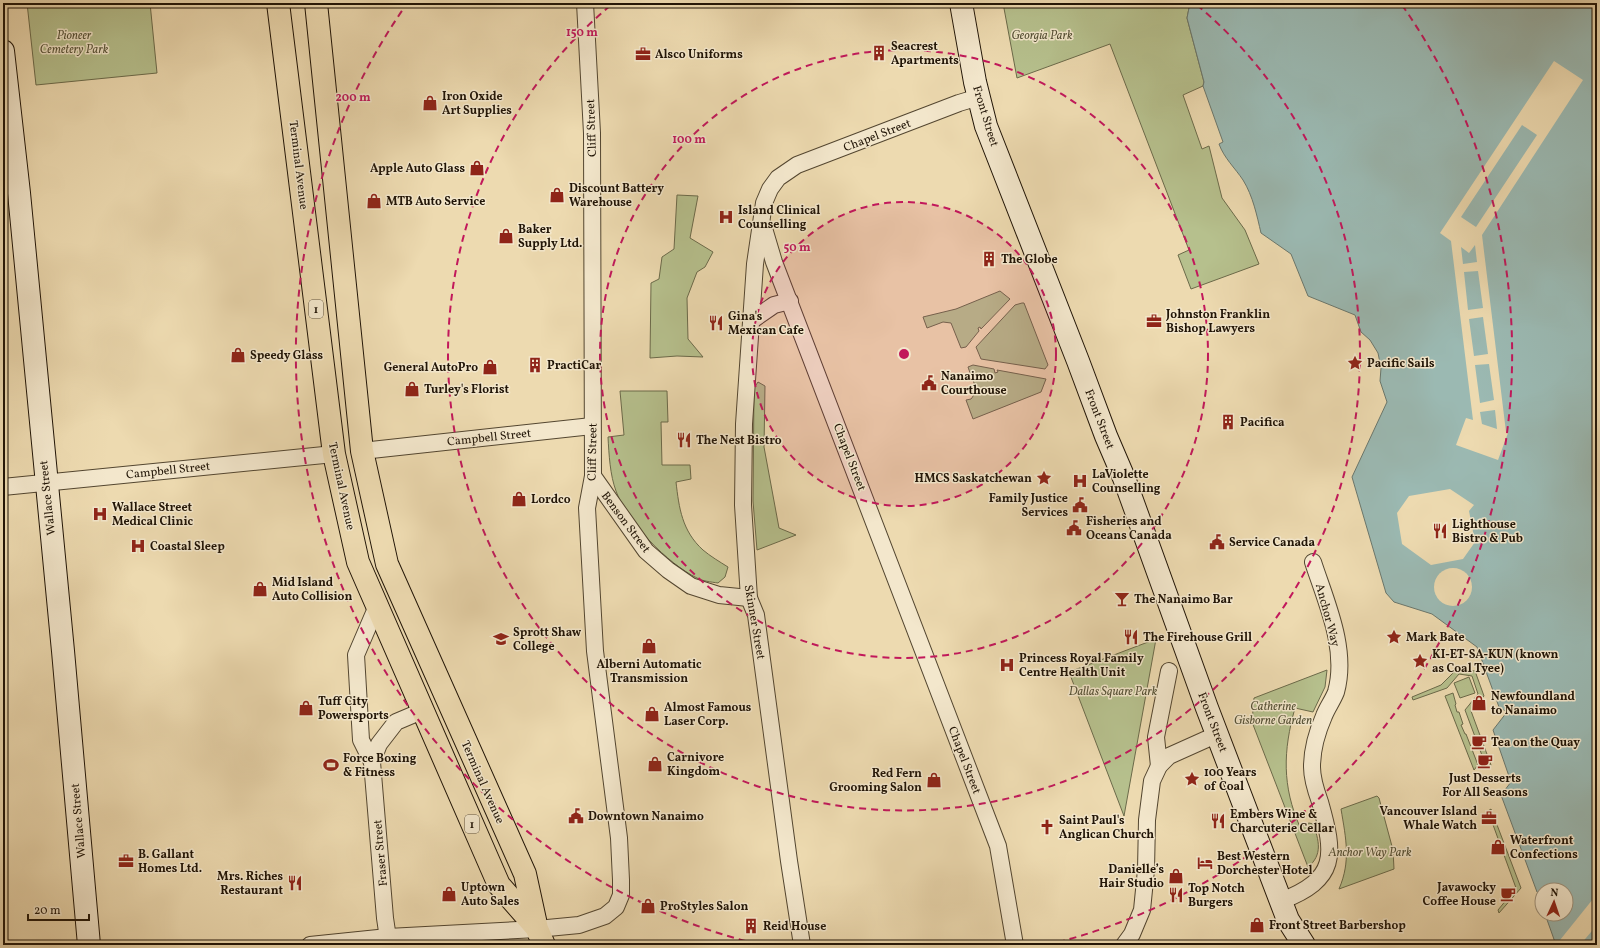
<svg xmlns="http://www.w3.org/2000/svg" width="1600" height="948" font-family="Vollkorn,serif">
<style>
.green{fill:#b6c08d;stroke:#6b6a4a}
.water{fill:#9bb9b2;stroke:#6a776d}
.pier{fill:#eddab0;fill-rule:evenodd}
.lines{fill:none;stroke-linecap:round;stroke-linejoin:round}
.street-casing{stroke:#534630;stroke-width:18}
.secondary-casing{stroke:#201406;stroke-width:24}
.highway-casing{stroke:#201406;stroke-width:24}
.street{stroke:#f3e7cc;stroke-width:16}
.secondary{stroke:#f3e7cc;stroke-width:22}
.highway{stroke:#eddab0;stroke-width:22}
.ring{fill:none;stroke:#c2185b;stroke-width:2;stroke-dasharray:7 5}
.labels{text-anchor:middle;stroke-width:3;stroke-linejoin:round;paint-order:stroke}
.shield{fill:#f3e7cc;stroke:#5f5341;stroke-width:1}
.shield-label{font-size:11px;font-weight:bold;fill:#201406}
.park-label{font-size:12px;font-style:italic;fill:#545035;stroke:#f3e7cc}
.poi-label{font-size:12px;font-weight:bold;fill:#201406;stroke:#f3e7cc;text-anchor:start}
.street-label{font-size:12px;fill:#201406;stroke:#f3e7cc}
.centre{fill:#c2185b;stroke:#f3e7cc;stroke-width:2}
.ring-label{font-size:12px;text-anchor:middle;font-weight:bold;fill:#c2185b;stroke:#f3e7cc;stroke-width:3;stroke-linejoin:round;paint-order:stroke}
</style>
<rect width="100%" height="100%" fill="#eddab0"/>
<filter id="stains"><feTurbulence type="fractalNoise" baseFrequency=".005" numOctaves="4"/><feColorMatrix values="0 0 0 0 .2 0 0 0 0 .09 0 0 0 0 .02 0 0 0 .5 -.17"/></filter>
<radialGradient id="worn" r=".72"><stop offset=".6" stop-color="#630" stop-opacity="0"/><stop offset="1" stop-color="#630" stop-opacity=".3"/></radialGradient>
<g class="green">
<polygon points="27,3 150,3 157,73 36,85"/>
<polygon points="1003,3 1190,3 1187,18 1204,82 1203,86 1183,95 1202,149 1209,146 1222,198 1245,230 1259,264 1191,289 1178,255 1189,250 1110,44 1017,78"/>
<polygon points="677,195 698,196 690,238 713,252 705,267 697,272 687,298 688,339 703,357 677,356 650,358 651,283 659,279 662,257 674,249"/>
<polygon points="1000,291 1010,299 981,329 980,327 978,328 979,331 966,347 961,348 951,323 943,322 927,328 923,317 956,309"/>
<polygon points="1022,303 1024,303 1048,365 1045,369 981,359 976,347 1015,305"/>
<path d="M 973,365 L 994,369 L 995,373 L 998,372 L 997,370 L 1046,379 L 1041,392 L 973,419 L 966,400 L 971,399 C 980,389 971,377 968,367 Z"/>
<polygon points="758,382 765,386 764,447 779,528 796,535 757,550 753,501 754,388"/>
<path d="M 620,391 L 667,391 L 668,422 L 661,422 L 662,465 L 690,465 L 691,479 L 676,482 C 679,508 682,531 703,550 C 710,556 720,562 728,567 L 725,577 L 718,583 C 711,582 702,581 697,578 C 668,564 627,522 616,491 C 610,475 609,455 608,437 L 624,435 Z"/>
<polygon points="1156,639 1124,816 1069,672"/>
<polygon points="1457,669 1475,671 1484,696 1471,711 1491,765 1489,768 1486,766 1465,710 1478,694 1472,676 1459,674 1447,688 1413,700 1412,697 1441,685"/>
<path d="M 1327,670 L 1325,687 L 1313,712 L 1295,708 C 1283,751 1282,786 1300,827 L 1309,823 L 1313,824 C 1319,840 1323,855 1308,867 L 1252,722 L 1254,698 Z"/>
<polygon points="1469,677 1475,693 1460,698 1454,683"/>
<polygon points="1453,693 1456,704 1455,705 1457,712 1459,712 1463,724 1461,725 1465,734 1466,734 1478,765 1474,770 1445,696"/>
<path d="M 1377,796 L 1379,798 L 1393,850 L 1394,869 L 1339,889 C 1351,861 1346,839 1341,809 Z"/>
<polygon points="1491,809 1521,888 1499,913 1498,910 1516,888 1488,811"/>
</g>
<path class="water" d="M 1190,3 L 1597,3 L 1597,945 L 1556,945 L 1545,914 L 1566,914 L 1566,890 L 1542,890 L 1542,907 L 1539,900 L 1542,897 L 1537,892 L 1501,795 L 1511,782 L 1493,730 L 1507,712 L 1499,707 L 1477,647 L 1432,614 L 1394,602 L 1386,593 L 1352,477 L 1387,402 L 1380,381 L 1381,368 L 1378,353 L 1370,340 L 1361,332 L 1355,315 L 1308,296 L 1291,254 L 1261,233 C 1257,216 1253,196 1243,180 C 1235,168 1224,158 1219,144 L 1223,142 L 1203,86 L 1204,82 L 1187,18 Z"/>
<g class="pier">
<path d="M 1554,61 L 1583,80 L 1482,235 L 1506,432 L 1508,433 L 1498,460 L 1456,445 L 1466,418 L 1473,420 L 1451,241 L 1440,233 ZM 1522,125 L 1537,135 L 1476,227 L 1461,217 ZM 1475,245 L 1477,262 L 1463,264 L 1461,247 L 1469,253 ZM 1478,271 L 1483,308 L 1468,310 L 1464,272 ZM 1483,317 L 1488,354 L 1474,356 L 1469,319 ZM 1489,364 L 1494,400 L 1480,403 L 1475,365 ZM 1495,410 L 1497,429 L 1482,424 L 1480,412 Z"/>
<polygon points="1450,489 1474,505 1469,511 1475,542 1463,559 1431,565 1402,544 1397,513 1409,496"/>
<circle cx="1453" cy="587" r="19"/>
<polygon points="1597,894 1597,925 1580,945 1556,945"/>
</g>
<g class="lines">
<g class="street-casing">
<g id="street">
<polyline points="763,225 774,262 998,846 1015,945"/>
<polyline points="751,321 774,305 790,301"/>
<polyline points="362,451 592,426"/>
<polyline points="593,476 646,551 668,570 691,586 719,595 749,598"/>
<polyline points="3,487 334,454"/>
<polyline points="377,606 356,655 361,740 372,762 385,918 389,945"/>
<polyline points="372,762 379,744 396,722 422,711"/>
<polyline points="1159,766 1156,737 1169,671"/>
<path d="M 1281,901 C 1338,879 1335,855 1320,802 C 1316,791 1312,778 1312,767 C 1312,750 1317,732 1324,716 C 1327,708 1333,700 1336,692 C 1348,649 1326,602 1313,562"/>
<polyline points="310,945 388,937 537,929 579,925 605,916 616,907 621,895 621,880 619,838 595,651 587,508 593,476 592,133 585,3"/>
<polyline points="802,945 789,861 756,615 749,598 743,505 744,424 755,264 764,203 770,189 778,178 797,165 959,103 979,97"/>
<polyline points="1124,945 1132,934 1142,910 1146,870 1147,820 1152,781 1159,766 1169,756 1218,734"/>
</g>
</g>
<g class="secondary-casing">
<g id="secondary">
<polyline points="961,3 975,82 986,126 1078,361 1106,436 1124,478 1207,708 1288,920 1304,945"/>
<polyline points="3,51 19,193 63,651 89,945"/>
</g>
</g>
<g class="highway-casing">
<g id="highway">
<polyline points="278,3 334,454 358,562 499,885 535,926"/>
<polyline points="316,3 362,451 387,564 525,874 537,929 544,945"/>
</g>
</g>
<use href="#street" class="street"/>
<use href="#secondary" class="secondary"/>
<use href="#highway" class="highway"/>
</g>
<circle cx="904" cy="354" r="152" fill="#c2185b" fill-opacity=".12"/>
<g class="ring">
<circle cx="904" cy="354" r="152"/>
<circle cx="904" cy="354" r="304"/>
<path d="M1197 5A456 456 0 1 1 611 5"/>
<path d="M757 944A608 608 0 0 1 406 5M1402 5A608 608 0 0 1 1051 944"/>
</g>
<defs>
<g id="building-bare" transform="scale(1.2)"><path d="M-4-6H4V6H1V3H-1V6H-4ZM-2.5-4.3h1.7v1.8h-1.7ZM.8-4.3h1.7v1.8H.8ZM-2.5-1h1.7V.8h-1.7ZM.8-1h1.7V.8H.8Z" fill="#8f2418" stroke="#f3e7cc" stroke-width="2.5" paint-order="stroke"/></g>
<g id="office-bare" transform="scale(1.2)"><path d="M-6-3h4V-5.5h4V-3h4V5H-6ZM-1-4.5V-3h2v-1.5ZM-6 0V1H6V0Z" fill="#8f2418" stroke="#f3e7cc" stroke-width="2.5" paint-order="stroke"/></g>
<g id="shop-bare" transform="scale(1.2)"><path d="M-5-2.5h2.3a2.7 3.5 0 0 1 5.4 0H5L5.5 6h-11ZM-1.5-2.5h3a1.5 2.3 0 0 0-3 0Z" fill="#8f2418" stroke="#f3e7cc" stroke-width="2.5" paint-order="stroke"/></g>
<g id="hospital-bare" transform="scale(1.2)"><path d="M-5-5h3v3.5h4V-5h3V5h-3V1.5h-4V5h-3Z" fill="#8f2418" stroke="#f3e7cc" stroke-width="2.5" paint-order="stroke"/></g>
<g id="restaurant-bare" transform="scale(1.2)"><path d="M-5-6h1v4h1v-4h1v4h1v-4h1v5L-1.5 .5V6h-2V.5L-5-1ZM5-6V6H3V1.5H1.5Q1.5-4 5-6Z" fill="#8f2418" stroke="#f3e7cc" stroke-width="2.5" paint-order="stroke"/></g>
<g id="sight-bare" transform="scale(1.2)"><path d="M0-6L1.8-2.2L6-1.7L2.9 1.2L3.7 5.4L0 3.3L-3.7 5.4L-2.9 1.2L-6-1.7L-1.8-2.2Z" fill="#8f2418" stroke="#f3e7cc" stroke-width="2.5" paint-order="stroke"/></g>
<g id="civic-bare" transform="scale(1.2)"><path d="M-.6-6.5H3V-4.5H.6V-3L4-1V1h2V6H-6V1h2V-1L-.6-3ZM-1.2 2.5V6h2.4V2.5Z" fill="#8f2418" stroke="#f3e7cc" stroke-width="2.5" paint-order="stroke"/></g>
<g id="bar-bare" transform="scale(1.2)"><path d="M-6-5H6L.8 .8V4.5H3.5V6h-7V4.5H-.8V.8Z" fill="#8f2418" stroke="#f3e7cc" stroke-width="2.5" paint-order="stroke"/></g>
<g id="university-bare" transform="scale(1.2)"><path d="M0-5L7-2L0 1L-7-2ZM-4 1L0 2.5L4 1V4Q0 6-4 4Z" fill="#8f2418" stroke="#f3e7cc" stroke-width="2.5" paint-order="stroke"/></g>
<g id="cafe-bare" transform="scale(1.2)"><path d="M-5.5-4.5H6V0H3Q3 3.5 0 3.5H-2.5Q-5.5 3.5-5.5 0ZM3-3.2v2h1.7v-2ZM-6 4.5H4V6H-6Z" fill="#8f2418" stroke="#f3e7cc" stroke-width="2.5" paint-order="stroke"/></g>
<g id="stadium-bare" transform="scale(1.2)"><path d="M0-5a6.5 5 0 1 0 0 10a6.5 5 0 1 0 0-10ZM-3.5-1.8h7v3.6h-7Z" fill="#8f2418" stroke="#f3e7cc" stroke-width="2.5" paint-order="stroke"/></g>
<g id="church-bare" transform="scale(1.2)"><path d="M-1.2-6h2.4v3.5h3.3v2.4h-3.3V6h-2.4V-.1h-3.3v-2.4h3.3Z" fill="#8f2418" stroke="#f3e7cc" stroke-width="2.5" paint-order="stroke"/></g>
<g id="hotel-bare" transform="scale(1.2)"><path d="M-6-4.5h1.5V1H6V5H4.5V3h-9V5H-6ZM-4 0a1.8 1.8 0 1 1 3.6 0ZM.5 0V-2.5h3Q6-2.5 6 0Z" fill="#8f2418" stroke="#f3e7cc" stroke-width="2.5" paint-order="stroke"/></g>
</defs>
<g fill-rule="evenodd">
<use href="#building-bare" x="879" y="53"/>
<use href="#office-bare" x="643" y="54"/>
<use href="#shop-bare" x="430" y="103"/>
<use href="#shop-bare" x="477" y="168"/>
<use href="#shop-bare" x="557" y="195"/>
<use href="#shop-bare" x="374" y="201"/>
<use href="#hospital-bare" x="726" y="217"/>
<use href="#shop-bare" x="506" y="236"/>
<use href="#building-bare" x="989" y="259"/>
<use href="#office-bare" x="1154" y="321"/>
<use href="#restaurant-bare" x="716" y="323"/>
<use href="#shop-bare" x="238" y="355"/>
<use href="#sight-bare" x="1355" y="363"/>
<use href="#building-bare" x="535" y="365"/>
<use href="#shop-bare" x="490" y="367"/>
<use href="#civic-bare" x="929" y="383"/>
<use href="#shop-bare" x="412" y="389"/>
<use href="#building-bare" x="1228" y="422"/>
<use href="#restaurant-bare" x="684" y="440"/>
<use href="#sight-bare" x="1044" y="478"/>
<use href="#hospital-bare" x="1080" y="481"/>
<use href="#shop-bare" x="519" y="499"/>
<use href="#civic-bare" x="1080" y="505"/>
<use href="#hospital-bare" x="100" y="514"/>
<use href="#civic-bare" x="1074" y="528"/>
<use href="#restaurant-bare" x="1440" y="531"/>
<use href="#civic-bare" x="1217" y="542"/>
<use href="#hospital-bare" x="138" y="546"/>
<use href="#shop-bare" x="260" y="589"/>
<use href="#bar-bare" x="1122" y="599"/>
<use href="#restaurant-bare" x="1131" y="637"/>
<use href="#sight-bare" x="1394" y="637"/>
<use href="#university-bare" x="501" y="639"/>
<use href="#shop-bare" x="649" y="646"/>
<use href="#sight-bare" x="1420" y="661"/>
<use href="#hospital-bare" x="1007" y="665"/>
<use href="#shop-bare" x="1479" y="703"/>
<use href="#shop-bare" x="306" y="708"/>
<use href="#shop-bare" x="652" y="714"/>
<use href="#cafe-bare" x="1479" y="742"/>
<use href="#cafe-bare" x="1485" y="761"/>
<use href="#shop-bare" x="655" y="764"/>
<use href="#stadium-bare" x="331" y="765"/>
<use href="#sight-bare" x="1192" y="779"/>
<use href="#shop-bare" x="934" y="780"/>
<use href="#civic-bare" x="576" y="816"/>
<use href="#office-bare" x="1489" y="818"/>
<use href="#restaurant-bare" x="1218" y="821"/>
<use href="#church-bare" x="1047" y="827"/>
<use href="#shop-bare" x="1498" y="847"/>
<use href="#office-bare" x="126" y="861"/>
<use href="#hotel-bare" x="1205" y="863"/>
<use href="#shop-bare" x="1176" y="876"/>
<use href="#restaurant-bare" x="295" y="883"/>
<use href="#shop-bare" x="449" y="894"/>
<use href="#cafe-bare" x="1508" y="894"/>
<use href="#restaurant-bare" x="1176" y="895"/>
<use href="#shop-bare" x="648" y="906"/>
<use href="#shop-bare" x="1257" y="925"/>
<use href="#building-bare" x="751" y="926"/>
</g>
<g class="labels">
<g class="shield">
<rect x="309" y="300" width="14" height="18" rx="3"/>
<rect x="465" y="815" width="14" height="18" rx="3"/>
</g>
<g class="shield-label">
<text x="316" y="313">1</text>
<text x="472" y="828">1</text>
</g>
<g class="park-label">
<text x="74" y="39">Pioneer<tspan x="74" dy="14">Cemetery Park</tspan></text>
<text x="1042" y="39">Georgia Park</text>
<text x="1113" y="695">Dallas Square Park</text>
<text x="1273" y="710">Catherine<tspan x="1273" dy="14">Gisborne Garden</tspan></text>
<text x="1370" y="856">Anchor Way Park</text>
</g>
<g class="poi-label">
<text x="891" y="50">Seacrest<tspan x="891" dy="14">Apartments</tspan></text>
<text x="655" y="58">Alsco Uniforms</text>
<text x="442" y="100">Iron Oxide<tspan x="442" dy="14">Art Supplies</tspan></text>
<text x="465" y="172" text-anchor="end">Apple Auto Glass</text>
<text x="569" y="192">Discount Battery<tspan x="569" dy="14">Warehouse</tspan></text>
<text x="386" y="205">MTB Auto Service</text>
<text x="738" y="214">Island Clinical<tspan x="738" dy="14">Counselling</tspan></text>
<text x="518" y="233">Baker<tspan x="518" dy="14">Supply Ltd.</tspan></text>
<text x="1001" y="263">The Globe</text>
<text x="1166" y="318">Johnston Franklin<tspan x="1166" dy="14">Bishop Lawyers</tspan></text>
<text x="728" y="320">Gina's<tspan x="728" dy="14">Mexican Cafe</tspan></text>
<text x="250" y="359">Speedy Glass</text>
<text x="1367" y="367">Pacific Sails</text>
<text x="547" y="369">PractiCar</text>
<text x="478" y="371" text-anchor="end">General AutoPro</text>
<text x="941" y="380">Nanaimo<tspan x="941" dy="14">Courthouse</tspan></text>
<text x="424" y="393">Turley's Florist</text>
<text x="1240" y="426">Pacifica</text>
<text x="696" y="444">The Nest Bistro</text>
<text x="1092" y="478">LaViolette<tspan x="1092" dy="14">Counselling</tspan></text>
<text x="1032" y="482" text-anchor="end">HMCS Saskatchewan</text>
<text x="1068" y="502" text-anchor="end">Family Justice<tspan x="1068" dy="14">Services</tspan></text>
<text x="531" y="503">Lordco</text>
<text x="112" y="511">Wallace Street<tspan x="112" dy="14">Medical Clinic</tspan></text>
<text x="1086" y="525">Fisheries and<tspan x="1086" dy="14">Oceans Canada</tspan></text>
<text x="1452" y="528">Lighthouse<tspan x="1452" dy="14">Bistro &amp; Pub</tspan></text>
<text x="1229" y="546">Service Canada</text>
<text x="150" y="550">Coastal Sleep</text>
<text x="272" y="586">Mid Island<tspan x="272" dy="14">Auto Collision</tspan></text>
<text x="1134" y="603">The Nanaimo Bar</text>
<text x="513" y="636">Sprott Shaw<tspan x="513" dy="14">College</tspan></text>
<text x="1143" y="641">The Firehouse Grill</text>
<text x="1406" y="641">Mark Bate</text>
<text x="1432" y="658">KI-ET-SA-KUN (known<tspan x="1432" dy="14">as Coal Tyee)</tspan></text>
<text x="1019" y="662">Princess Royal Family<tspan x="1019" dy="14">Centre Health Unit</tspan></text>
<text x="649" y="668" text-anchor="middle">Alberni Automatic<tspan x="649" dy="14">Transmission</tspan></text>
<text x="1491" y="700">Newfoundland<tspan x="1491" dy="14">to Nanaimo</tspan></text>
<text x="318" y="705">Tuff City<tspan x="318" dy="14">Powersports</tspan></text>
<text x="664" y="711">Almost Famous<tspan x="664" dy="14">Laser Corp.</tspan></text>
<text x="1491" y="746">Tea on the Quay</text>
<text x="667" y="761">Carnivore<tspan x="667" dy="14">Kingdom</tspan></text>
<text x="343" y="762">Force Boxing<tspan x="343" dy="14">&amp; Fitness</tspan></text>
<text x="1204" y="776">100 Years<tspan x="1204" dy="14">of Coal</tspan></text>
<text x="922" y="777" text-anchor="end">Red Fern<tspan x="922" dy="14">Grooming Salon</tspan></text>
<text x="1485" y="782" text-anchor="middle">Just Desserts<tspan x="1485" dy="14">For All Seasons</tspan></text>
<text x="1477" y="815" text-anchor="end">Vancouver Island<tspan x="1477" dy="14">Whale Watch</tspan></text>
<text x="1230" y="818">Embers Wine &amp;<tspan x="1230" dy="14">Charcuterie Cellar</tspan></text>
<text x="588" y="820">Downtown Nanaimo</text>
<text x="1059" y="824">Saint Paul's<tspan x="1059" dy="14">Anglican Church</tspan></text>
<text x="1510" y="844">Waterfront<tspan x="1510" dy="14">Confections</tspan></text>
<text x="138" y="858">B. Gallant<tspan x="138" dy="14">Homes Ltd.</tspan></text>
<text x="1217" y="860">Best Western<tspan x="1217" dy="14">Dorchester Hotel</tspan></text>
<text x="1164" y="873" text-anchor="end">Danielle’s<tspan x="1164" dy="14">Hair Studio</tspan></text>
<text x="283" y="880" text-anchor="end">Mrs. Riches<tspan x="283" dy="14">Restaurant</tspan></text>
<text x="461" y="891">Uptown<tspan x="461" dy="14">Auto Sales</tspan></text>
<text x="1496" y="891" text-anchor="end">Javawocky<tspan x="1496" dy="14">Coffee House</tspan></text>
<text x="1188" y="892">Top Notch<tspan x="1188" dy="14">Burgers</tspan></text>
<text x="660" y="910">ProStyles Salon</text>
<text x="1269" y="929">Front Street Barbershop</text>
<text x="763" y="930">Reid House</text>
</g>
<g class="street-label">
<text transform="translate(986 116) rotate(73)" y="4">Front Street</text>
<text transform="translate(591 128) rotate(-92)" y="4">Cliff Street</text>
<text transform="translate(877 135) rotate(-21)" y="4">Chapel Street</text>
<text transform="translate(299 165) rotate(83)" y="4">Terminal Avenue</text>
<text transform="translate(1100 419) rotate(69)" y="4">Front Street</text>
<text transform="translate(489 437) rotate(-6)" y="4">Campbell Street</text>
<text transform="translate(592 452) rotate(-89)" y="4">Cliff Street</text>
<text transform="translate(850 457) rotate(69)" y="4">Chapel Street</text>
<text transform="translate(168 470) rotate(-6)" y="4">Campbell Street</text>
<text transform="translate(342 486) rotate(78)" y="4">Terminal Avenue</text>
<text transform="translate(47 498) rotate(-96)" y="4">Wallace Street</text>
<text transform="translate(626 522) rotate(53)" y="4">Benson Street</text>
<text transform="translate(1328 615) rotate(75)" y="4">Anchor Way</text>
<text transform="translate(755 622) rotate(80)" y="4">Skinner Street</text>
<text transform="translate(1213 722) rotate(69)" y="4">Front Street</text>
<text transform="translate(965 760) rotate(69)" y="4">Chapel Street</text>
<text transform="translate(483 782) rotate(66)" y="4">Terminal Avenue</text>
<text transform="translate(78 821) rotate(-95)" y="4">Wallace Street</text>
<text transform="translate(380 853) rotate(-95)" y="4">Fraser Street</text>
</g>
</g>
<circle cx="904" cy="354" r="6" class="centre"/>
<g class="ring-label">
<text x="582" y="36">150 m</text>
<text x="353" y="101">200 m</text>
<text x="689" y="143">100 m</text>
<text x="797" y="251">50 m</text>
</g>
<rect width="1600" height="948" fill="none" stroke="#eddab0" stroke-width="16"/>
<rect x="4" y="4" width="1592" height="940" fill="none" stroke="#201406" stroke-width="2"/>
<rect x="8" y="8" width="1584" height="932" fill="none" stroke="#201406"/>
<g transform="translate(1554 902) rotate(3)"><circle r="19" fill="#f3e7cc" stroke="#9f937d"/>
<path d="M0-3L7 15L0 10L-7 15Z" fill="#8f2418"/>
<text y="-6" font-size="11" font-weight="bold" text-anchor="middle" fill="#201406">N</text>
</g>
<path d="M28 914v6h61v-6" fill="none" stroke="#201406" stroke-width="2"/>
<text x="34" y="914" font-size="12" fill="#201406" stroke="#f3e7cc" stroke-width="3" paint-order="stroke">20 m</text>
<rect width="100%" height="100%" filter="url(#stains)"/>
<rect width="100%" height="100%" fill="url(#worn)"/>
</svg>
